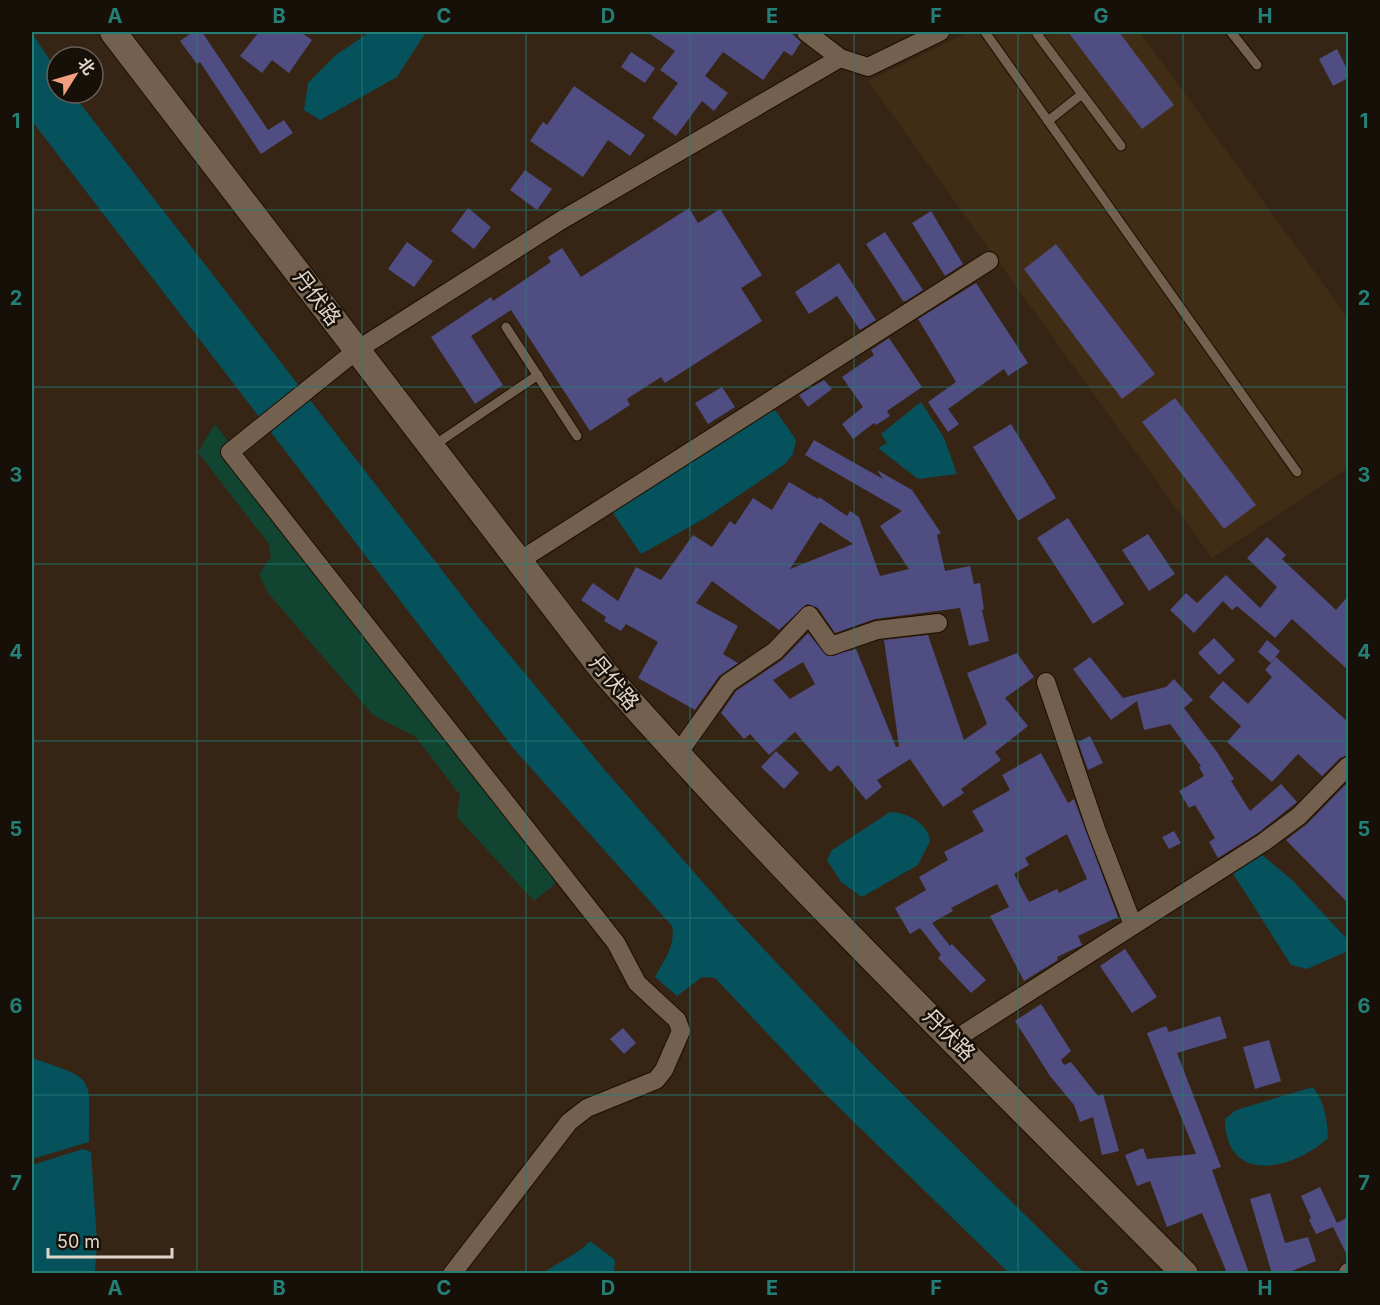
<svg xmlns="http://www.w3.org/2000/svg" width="1380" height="1305" font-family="Inter,'Noto Sans SC',sans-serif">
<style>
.built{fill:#412c16}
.green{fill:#114531}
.water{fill:#05525d}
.building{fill:#4f4d81;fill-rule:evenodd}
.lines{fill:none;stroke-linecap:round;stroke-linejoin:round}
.service-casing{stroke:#1d0e01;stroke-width:11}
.minor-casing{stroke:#1d0e01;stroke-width:20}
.secondary-casing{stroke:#1d0e01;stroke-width:28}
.service{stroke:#73604e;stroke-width:9}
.minor{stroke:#73604e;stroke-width:18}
.secondary{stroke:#73604e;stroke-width:26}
.grid{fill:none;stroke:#248077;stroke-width:1.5;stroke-opacity:0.55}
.labels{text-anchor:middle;stroke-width:5;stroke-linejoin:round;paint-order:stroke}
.street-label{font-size:21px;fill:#e0d5cb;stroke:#171009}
.neatline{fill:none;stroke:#248077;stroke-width:2}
.grid-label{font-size:20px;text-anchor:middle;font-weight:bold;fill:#248077}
</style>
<rect width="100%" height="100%" fill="#362515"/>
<polygon class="built" points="969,32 1140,32 1348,318 1348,468 1212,558 868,81"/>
<polygon class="green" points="215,424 562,878 534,901 457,817 460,795 416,737 373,715 268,593 259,574 271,557 268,543 198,452"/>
<g class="water">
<polygon points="370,32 426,32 397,77 320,120 304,110 308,83 336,55"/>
<path d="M 32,33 L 57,71 L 57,93 L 72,93 L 479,618 L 603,768 L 727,910 L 871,1063 L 1084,1273 L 1009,1273 L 820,1089 L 715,978 L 702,977 L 677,996 L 655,977 C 664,960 676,946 672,926 L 514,749 L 32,121 Z"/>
<polygon points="921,402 944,438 957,474 918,479 878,448 887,443 881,434"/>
<polygon points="767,411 776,411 796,440 793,454 785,464 707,517 641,554 611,510"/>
<path d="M 890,812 C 906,812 928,823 930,841 L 918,865 L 862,897 L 841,882 L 827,860 L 832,850 Z"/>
<polygon points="1260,853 1293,881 1345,937 1348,951 1307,969 1291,965 1232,872"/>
<path d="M 32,1058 C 96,1080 90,1074 89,1142 L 32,1159 Z"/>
<path d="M 1313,1087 C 1325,1103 1327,1119 1328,1138 C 1293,1170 1226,1186 1225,1119 L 1236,1110 Z"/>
<polygon points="83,1149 91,1152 97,1241 95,1273 32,1273 32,1165"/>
<path d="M 590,1241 L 615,1260 L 614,1273 L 543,1273 C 557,1263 579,1254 590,1241 Z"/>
</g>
<g class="building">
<polygon points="193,32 202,32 268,130 284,120 293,133 261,154 200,62 197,64 180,41"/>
<polygon points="259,32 301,32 312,40 289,73 272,60 262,73 240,56"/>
<polygon points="647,32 790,32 801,42 792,56 784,51 763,80 723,52 705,76 728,93 714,111 702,101 676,136 652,118 678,83 660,70 675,51"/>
<polygon points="1068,32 1119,32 1174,105 1142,129"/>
<polygon points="1337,49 1348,71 1348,78 1333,86 1319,59"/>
<polygon points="631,52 655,68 645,83 621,67"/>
<polygon points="574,86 645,135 630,156 608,140 583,177 530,141 543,122 547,125"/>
<polygon points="525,170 552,189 537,210 510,190"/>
<polygon points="468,208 491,227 474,249 451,231"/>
<polygon points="689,208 698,223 720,209 762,275 741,288 762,321 665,383 661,377 627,399 630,405 590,431 511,310 471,336 503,385 475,404 431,337 491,297 493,301 551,262 548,257 562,248 581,277"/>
<polygon points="931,211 963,264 945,276 912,223"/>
<polygon points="885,232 923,290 906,301 903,301 866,244"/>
<polygon points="407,242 433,261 414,287 388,269"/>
<polygon points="1056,244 1155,374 1122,399 1024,269"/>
<polygon points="839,263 876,320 860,330 837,296 809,314 795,292"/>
<polygon points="976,283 1028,363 1008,376 1004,369 948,409 959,424 948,432 928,402 956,382 918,319"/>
<polygon points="889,338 922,387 887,411 890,416 876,425 874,423 853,439 842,424 863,407 842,377 874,355 871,350"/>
<polygon points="824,380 832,389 808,407 799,395"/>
<polygon points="722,387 735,407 708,424 695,403"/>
<polygon points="1175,398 1256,505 1224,529 1142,422"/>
<polygon points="1011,424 1056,498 1018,521 973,447"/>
<path d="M 814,440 L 883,479 L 877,470 L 912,490 L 941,533 L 937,535 L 945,571 L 970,566 L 974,584 L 980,583 L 984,609 L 982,610 L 989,641 L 969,646 L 960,608 L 875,619 L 835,633 L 818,608 L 807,604 L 779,630 L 712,581 L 696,603 L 738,626 L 723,654 L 738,663 L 719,676 L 695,710 L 638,678 L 658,642 L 626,624 L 621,631 L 604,621 L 606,617 L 581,600 L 593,583 L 618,601 L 636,567 L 661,580 L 693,535 L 712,547 L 730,521 L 735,525 L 753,498 L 772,510 L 789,482 L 818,499 L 819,497 L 847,516 L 850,511 L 859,517 L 880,576 L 909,569 L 880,526 L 902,511 L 805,455 ZM 820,522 L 853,544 L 790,569 Z"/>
<polygon points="1068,518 1124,604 1093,624 1037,538"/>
<polygon points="1148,534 1175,574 1149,591 1122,550"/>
<polygon points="1267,537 1286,555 1282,559 1336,610 1348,596 1348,670 1292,619 1275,638 1237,606 1232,610 1223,601 1194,633 1170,610 1186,593 1197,603 1226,575 1260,608 1277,587 1247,558"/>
<path d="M 808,633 L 827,656 L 856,649 L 896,747 L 899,746 L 884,640 L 928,635 L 964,740 L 987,724 L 967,673 L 1017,653 L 1034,677 L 1005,698 L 1028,726 L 995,752 L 1001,760 L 961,789 L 964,793 L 943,807 L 910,759 L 877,780 L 882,787 L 866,800 L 838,765 L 830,772 L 795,732 L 769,755 L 750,734 L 744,739 L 721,713 L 736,691 L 782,660 ZM 803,662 L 815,684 L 790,699 L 773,680 Z"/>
<polygon points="1214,638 1235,660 1219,675 1198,653"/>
<polygon points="1267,640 1280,651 1271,663 1258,652"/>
<polygon points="1090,657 1123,698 1166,687 1174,679 1193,700 1184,708 1217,752 1234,779 1231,781 1250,811 1281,784 1297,802 1258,833 1218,858 1209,842 1215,838 1195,805 1189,808 1179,791 1204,776 1199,767 1201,766 1170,724 1144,730 1137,701 1111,720 1073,669"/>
<polygon points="1276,657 1348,722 1348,755 1340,758 1322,776 1298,754 1272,782 1227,742 1241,726 1209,697 1223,681 1248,704 1272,677 1265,670"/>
<polygon points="1090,736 1103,763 1088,770 1078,742"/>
<polygon points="776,751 799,773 784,789 761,767"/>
<path d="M 1041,753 L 1068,803 L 1074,799 L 1118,917 L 1078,936 L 1082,945 L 1057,957 L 1058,960 L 1024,981 L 990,916 L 1009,907 L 997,884 L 951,908 L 953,911 L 932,923 L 950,946 L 952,944 L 986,980 L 971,993 L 938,958 L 941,955 L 920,928 L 910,934 L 895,908 L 926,890 L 919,877 L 948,860 L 944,852 L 984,831 L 972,811 L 1010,790 L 1002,775 ZM 1067,834 L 1087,879 L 1059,893 L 1057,889 L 1029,902 L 1014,874 L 1029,865 L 1025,858 Z"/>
<polygon points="1348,782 1348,903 1286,840 1307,824"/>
<polygon points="1174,831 1181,843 1169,849 1162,837"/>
<polygon points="1125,949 1157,997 1132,1013 1100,966"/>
<polygon points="1041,1004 1071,1051 1061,1060 1064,1065 1071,1062 1098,1096 1103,1094 1119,1151 1102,1155 1093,1117 1080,1122 1074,1105 1050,1076 1015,1021"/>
<polygon points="1220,1016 1227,1038 1177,1053 1221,1167 1212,1170 1249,1273 1227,1273 1202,1213 1167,1227 1150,1181 1137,1186 1125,1155 1143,1148 1147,1159 1196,1154 1147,1033 1166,1026 1169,1032"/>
<polygon points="623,1028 636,1043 624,1054 610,1039"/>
<polygon points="1269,1040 1281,1081 1255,1089 1243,1047"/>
<polygon points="1320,1187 1337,1223 1348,1217 1348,1257 1333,1227 1316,1234 1309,1220 1311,1218 1301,1196"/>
<polygon points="1270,1193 1285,1243 1308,1237 1316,1261 1285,1274 1272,1274 1250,1199"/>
</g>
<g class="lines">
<g class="service-casing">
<g id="service">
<polyline points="985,32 1297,472"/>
<polyline points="1040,32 1037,34 1121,146"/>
<polyline points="1231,32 1257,65"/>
<polyline points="1048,121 1082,94"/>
<polyline points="506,327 577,436"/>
<polyline points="433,446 538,375"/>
</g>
</g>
<g class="minor-casing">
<g id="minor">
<polyline points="806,32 840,58"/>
<polyline points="519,561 989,261"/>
<polyline points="1046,682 1096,829 1133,925"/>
<polyline points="677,755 728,683 775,651 809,615 831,646 877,630 938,623"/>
<polyline points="954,1040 1264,842 1299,816 1348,766"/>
<polyline points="452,1274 569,1122 587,1108 656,1080 664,1070 681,1031 677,1020 637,983 616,943 230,452 357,350 560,221 840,58 868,67 940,32"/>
<polyline points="1348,1274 1348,1272"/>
</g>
</g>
<g class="secondary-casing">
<path id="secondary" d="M 113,32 L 605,673 C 789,882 989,1076 1185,1274"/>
</g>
<use href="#service" class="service"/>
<use href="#minor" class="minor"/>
<use href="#secondary" class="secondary"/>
</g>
<path class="grid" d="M 197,32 L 197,1274M 362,32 L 362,1274M 526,32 L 526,1274M 690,32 L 690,1274M 854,32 L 854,1274M 1018,32 L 1018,1274M 1183,32 L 1183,1274M 32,210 L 1348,210M 32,387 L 1348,387M 32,564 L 1348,564M 32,741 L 1348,741M 32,918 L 1348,918M 32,1095 L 1348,1095"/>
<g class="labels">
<g class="street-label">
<text transform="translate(317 298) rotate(53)" y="7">丹伏路</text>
<text transform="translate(614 683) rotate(50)" y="7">丹伏路</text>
<text transform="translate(949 1035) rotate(45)" y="7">丹伏路</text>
</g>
</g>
<rect width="1380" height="1305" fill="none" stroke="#171009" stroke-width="66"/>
<g transform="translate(75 75) rotate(53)"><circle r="28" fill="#171009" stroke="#675f57" stroke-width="1.5"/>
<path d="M0-4.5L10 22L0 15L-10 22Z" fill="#f2a080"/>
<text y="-9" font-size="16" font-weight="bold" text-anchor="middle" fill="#e0d5cb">北</text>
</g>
<path d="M48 1248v9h124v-9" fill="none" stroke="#e0d5cb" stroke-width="3"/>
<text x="57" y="1248" font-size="18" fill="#e0d5cb" stroke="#171009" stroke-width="4.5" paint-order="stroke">50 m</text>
<rect x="33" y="33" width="1314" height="1239" class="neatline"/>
<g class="grid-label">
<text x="115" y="23">A</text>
<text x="279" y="23">B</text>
<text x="444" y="23">C</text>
<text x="608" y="23">D</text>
<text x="772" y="23">E</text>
<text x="936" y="23">F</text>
<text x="1101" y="23">G</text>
<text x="1265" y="23">H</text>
<text x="16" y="128">1</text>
<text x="1364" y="128">1</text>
<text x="16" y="305">2</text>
<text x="1364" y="305">2</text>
<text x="16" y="482">3</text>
<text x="1364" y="482">3</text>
<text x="16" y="659">4</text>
<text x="1364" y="659">4</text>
<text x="16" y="836">5</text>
<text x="1364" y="836">5</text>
<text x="16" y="1013">6</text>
<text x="1364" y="1013">6</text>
<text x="16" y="1190">7</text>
<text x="1364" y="1190">7</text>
<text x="115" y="1295">A</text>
<text x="279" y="1295">B</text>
<text x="444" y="1295">C</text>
<text x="608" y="1295">D</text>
<text x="772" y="1295">E</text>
<text x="936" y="1295">F</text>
<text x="1101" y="1295">G</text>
<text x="1265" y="1295">H</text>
</g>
</svg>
